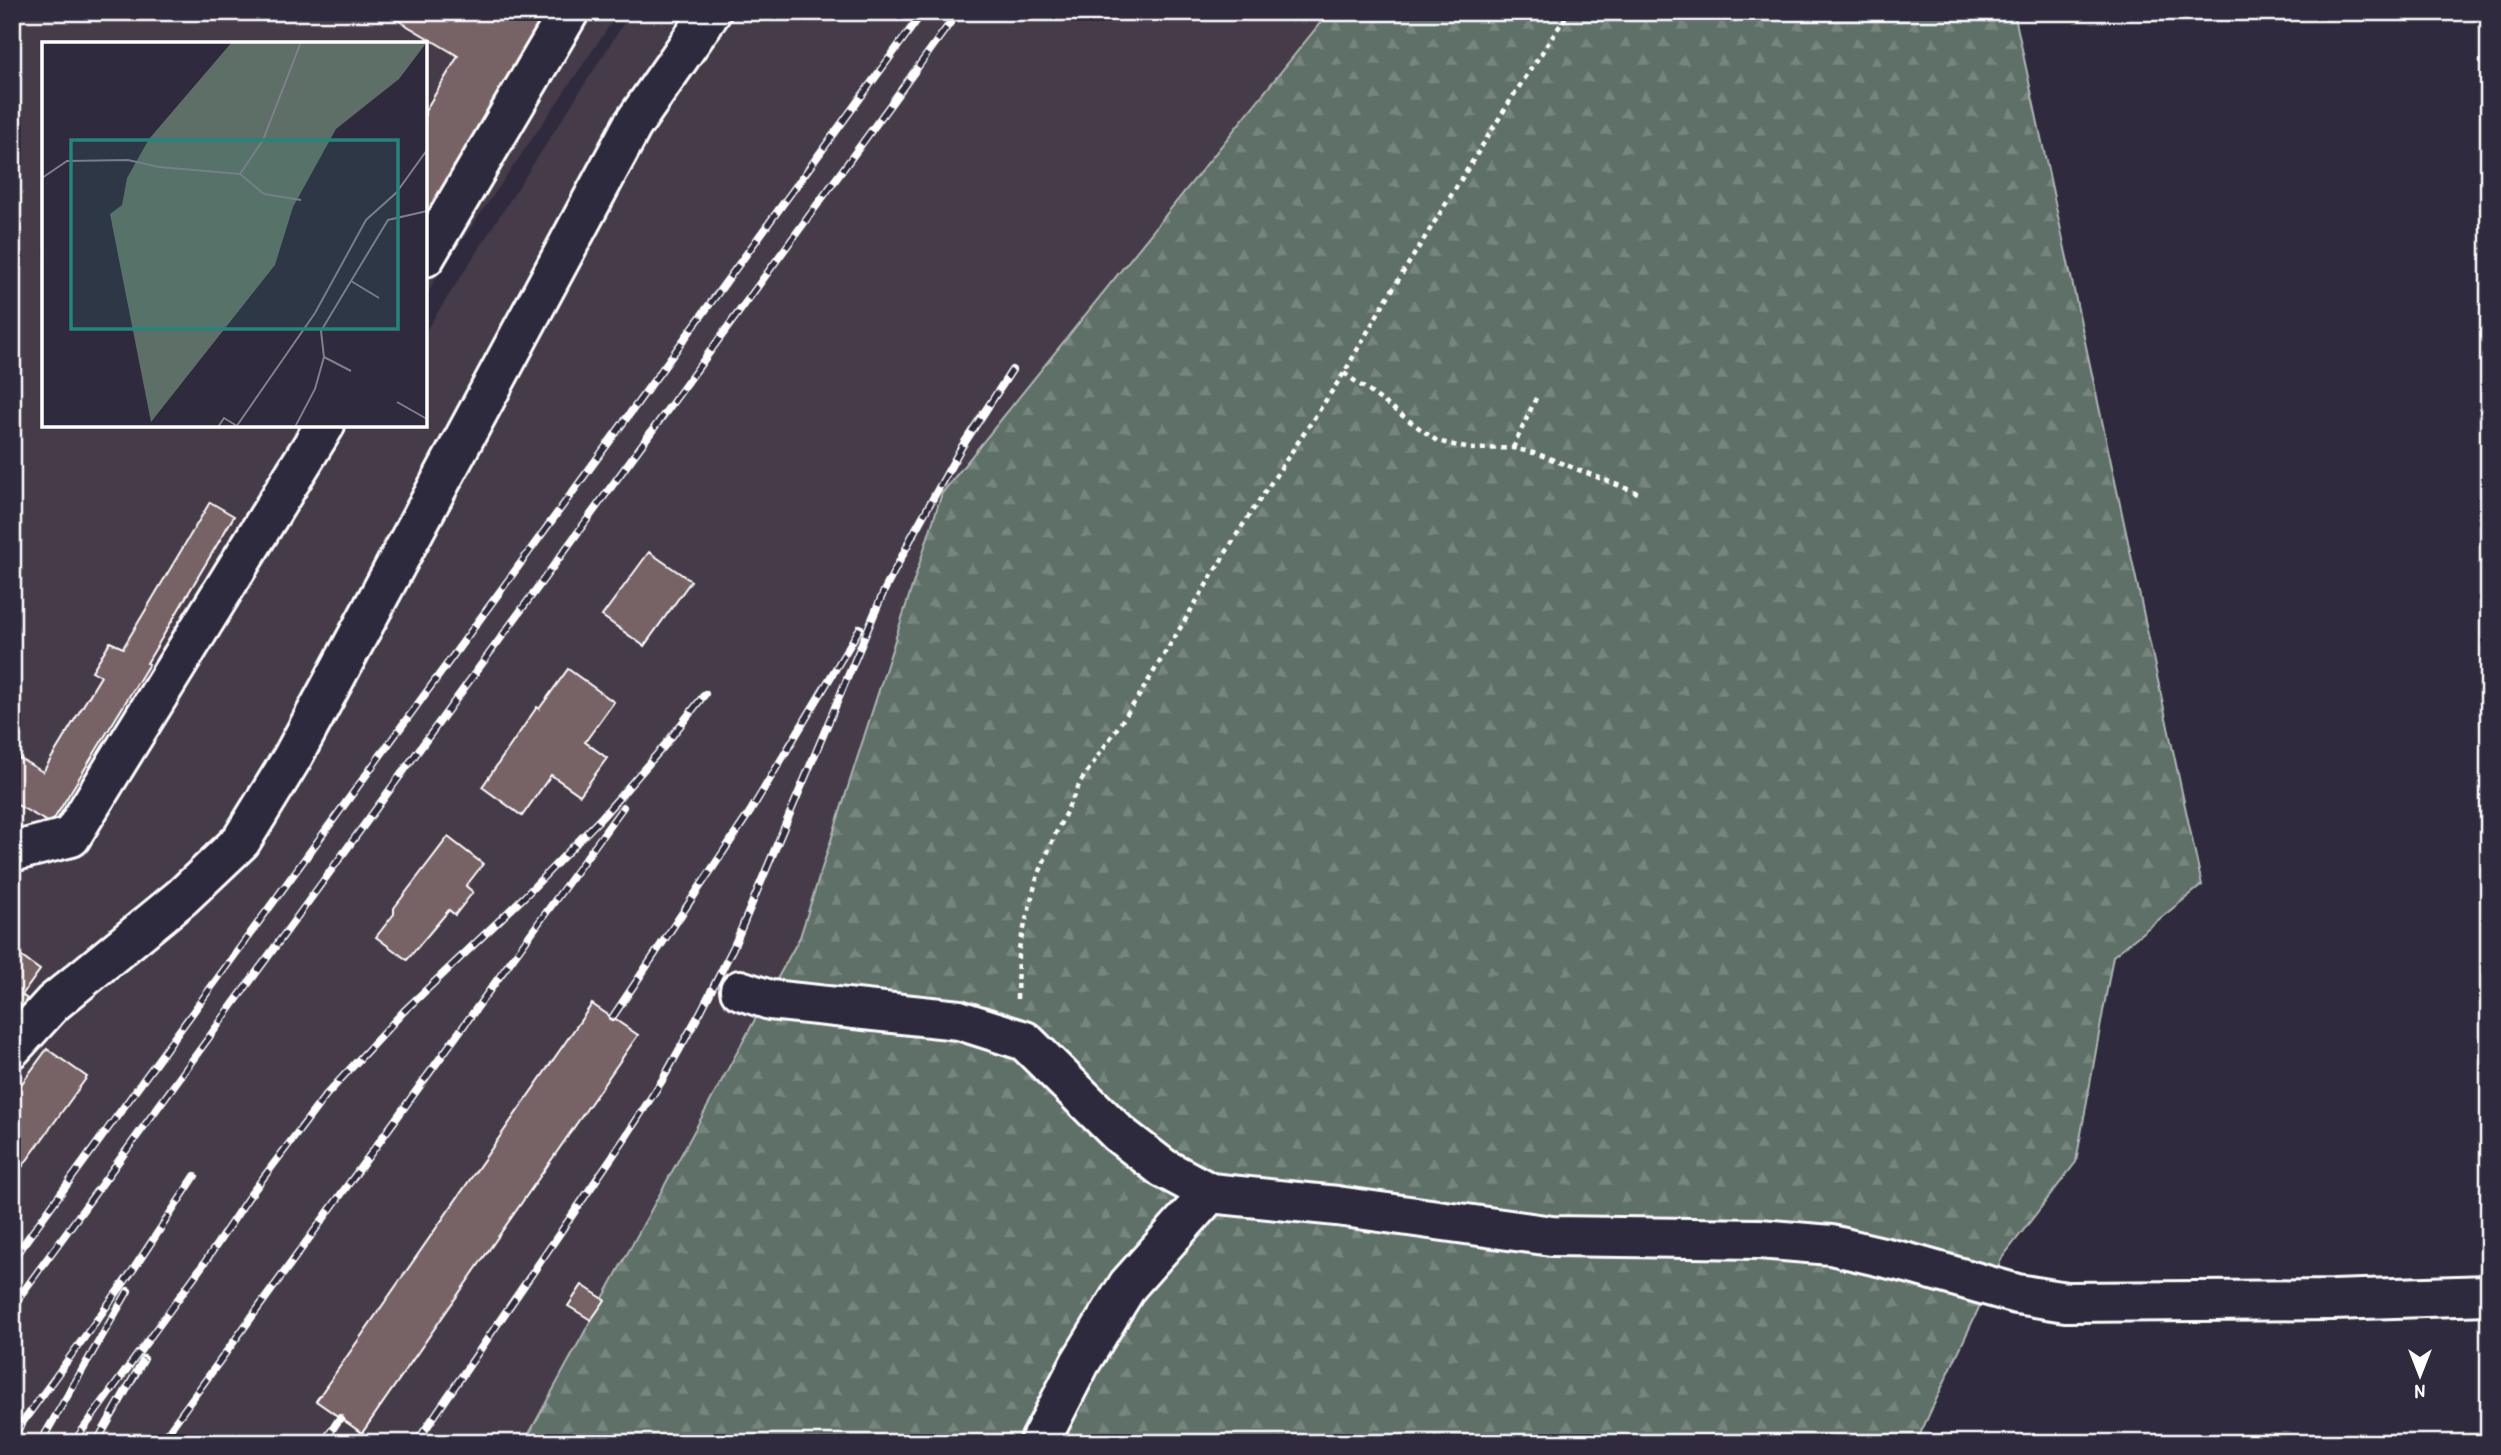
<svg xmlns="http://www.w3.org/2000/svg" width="2501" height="1455" font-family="'Patrick Hand',sans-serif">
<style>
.built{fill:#453b49}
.forest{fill:url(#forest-firs);stroke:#aeb7b3;stroke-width:2}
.building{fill:#776265;stroke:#fff;stroke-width:2}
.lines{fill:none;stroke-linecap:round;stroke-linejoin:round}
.minor-casing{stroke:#fff;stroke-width:44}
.path{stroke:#fff;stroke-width:4.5;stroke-dasharray:5 5;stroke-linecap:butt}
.minor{stroke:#2f2a3d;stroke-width:38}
.rail-casing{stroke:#fff;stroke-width:8}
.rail{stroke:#2f2a3d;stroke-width:5;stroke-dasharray:16;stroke-linecap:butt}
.inset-road{fill:none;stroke:#827f8b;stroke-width:2}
.view{fill:#27847c;fill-opacity:0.15;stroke:#27847c;stroke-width:3.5}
.inset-edge{fill:none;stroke:#fff;stroke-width:3.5}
</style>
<defs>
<pattern id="forest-firs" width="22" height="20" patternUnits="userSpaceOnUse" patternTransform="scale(1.75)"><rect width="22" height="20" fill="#5e6f67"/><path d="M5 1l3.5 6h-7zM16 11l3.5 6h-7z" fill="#76857e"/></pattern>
</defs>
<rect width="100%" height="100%" fill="#2f2a3d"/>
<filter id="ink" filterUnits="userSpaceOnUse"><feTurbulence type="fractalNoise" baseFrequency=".0143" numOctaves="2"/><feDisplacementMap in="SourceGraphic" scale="14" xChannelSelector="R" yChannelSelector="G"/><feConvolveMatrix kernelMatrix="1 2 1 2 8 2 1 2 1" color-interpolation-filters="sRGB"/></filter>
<g filter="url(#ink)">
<polygon class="built" points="12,12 619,12 433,283 425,300 425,44 44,44 44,425 425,425 425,332 631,12 1329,12 942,493 800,937 524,1443 12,1443"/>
<polygon class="forest" points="1329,12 2014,12 2202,885 2113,956 2076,1162 2002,1258 1916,1443 524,1443 800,937 942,493"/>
<g class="building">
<polygon points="384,12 547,12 425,218 425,111 458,56"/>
<polygon points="210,502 234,516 147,663 149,664 51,824 12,802 12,754 43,772 101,676 92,671 110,642 123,648"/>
<polygon points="649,552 691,581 644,646 602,616"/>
<polygon points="568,669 614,702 585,742 607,758 580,795 551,775 522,816 482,787 537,707 539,709"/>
<polygon points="448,837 483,864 466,886 473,892 455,915 449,910 407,960 376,937 394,914 394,908"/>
<polygon points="12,950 40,970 22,995 27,999 12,1020"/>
<polygon points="592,1004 638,1035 362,1433 316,1401"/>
<polygon points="47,1049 87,1077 12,1181 12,1097"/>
<polygon points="582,1285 605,1300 591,1320 568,1306"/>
</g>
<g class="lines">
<g class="minor-casing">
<g id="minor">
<polyline points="425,257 569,12"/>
<polyline points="12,852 71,837 325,425"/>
<polyline points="740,990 770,1000 959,1020 1025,1041 1119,1134 1163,1168 1210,1193 1337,1206 1552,1236 1759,1239 1831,1245 1908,1263 2017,1294 2066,1302 2332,1300 2489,1295"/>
<polyline points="12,1048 53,1003 182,897 241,841 292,758 632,126 711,12"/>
<polyline points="1039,1443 1080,1363 1128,1285 1210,1193"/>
</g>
</g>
<g class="path">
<polyline points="1344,373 1437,441 1470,449 1513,448 1538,454 1638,493"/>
<polyline points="1513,448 1537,396"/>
<polyline points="1017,999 1018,952 1036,881 1054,837 1081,781 1139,696 1239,531 1344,373 1384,303 1515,93 1569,12"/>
</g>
<use href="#minor" class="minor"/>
<g class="rail-casing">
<g id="rail">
<polyline points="908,543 961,448 1012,370"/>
<polyline points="612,1018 750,812 860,628"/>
<polyline points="12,1260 923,12"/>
<polyline points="12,1307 958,12"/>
<polyline points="12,1437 133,1270 195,1176"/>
<polyline points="40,1443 128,1291"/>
<polyline points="73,1443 205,1262 248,1198 326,1095 404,1011 524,897 602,817 665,745 705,694"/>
<polyline points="96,1443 144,1359"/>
<polyline points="160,1443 623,807"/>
<polyline points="323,1443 340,1418"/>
<polyline points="416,1443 625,1138 663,1079 701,1011 734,946 884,591 913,535"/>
</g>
</g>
<use href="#rail" class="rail"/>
</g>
</g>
<g transform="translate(42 42)">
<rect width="385" height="385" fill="#2f2a3d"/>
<path d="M 190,0 L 385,0 L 357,37 L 294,87 L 251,165 L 233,223 L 109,380 L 68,172 L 80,163 L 85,136 L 107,97 Z" fill="#5e6f67"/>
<path class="inset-road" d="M 198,132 L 221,98 L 259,0M 0,136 L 25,119 L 86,118 L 117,125 L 198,132 L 222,152 L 259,158M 309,239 L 337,256M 282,315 L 309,329M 355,360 L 385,377M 176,385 L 182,376 L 195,384M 194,385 L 273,271 L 324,178 L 354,151 L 385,108M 253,385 L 273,347 L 282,315 L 279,289 L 309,239 L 346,178 L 385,169"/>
<path class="view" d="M 29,98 L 356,98 L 356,287 L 29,287 Z"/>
<rect width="385" height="385" class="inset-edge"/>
</g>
<rect width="2501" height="1455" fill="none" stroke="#2f2a3d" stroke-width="42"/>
<rect x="21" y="21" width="2459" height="1413" fill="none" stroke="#fff" stroke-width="2.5" filter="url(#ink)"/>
<g transform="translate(2420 1375) rotate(180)" stroke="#2f2a3d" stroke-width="5" paint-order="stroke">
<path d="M0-5L12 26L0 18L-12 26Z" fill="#ffffff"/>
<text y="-10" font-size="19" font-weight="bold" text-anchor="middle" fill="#ffffff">N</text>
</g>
</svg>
